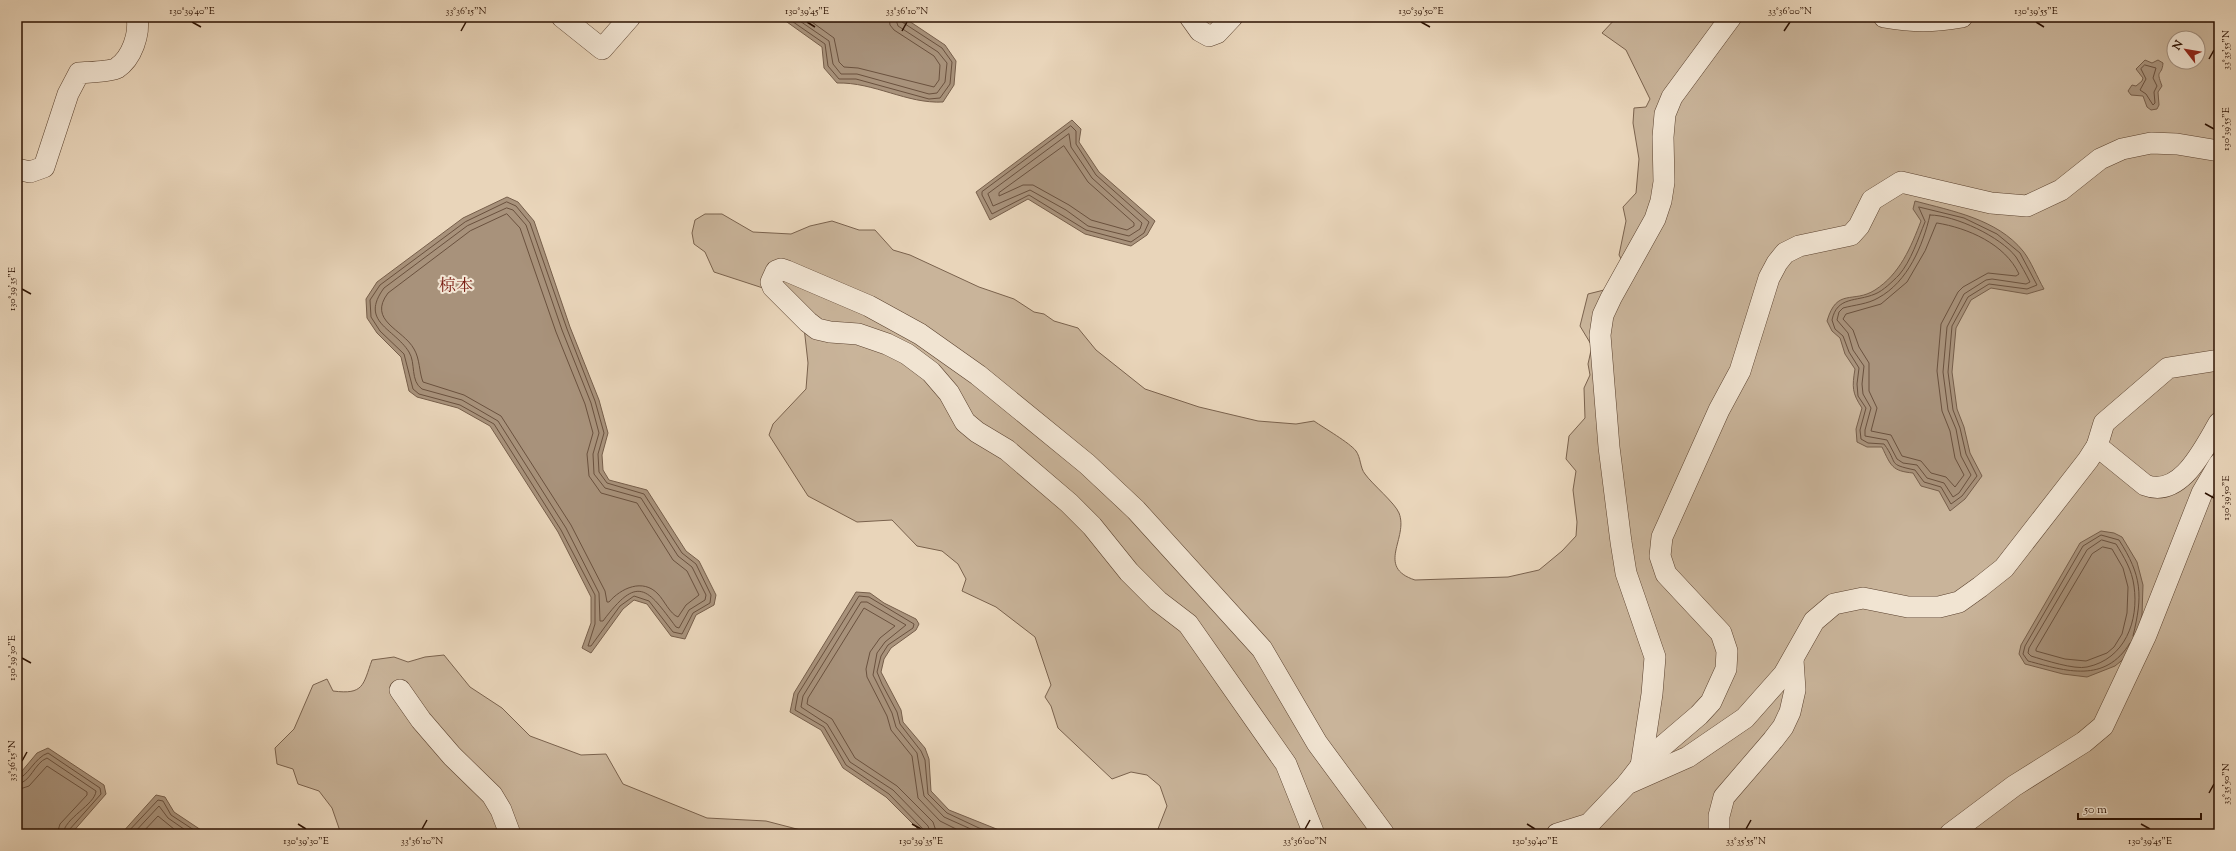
<svg xmlns="http://www.w3.org/2000/svg" width="2236" height="851" font-family="'Sorts Mill Goudy','Noto Serif JP',serif">
<style>
.green{fill:#c9b49a;stroke:#7a624d;fill-rule:evenodd}
.water{fill:#a8927b;stroke:#765e4a}
.lines{fill:none;stroke-linecap:round;stroke-linejoin:round}
.shore{stroke:#6a513e;stroke-width:1}
.minor-casing{stroke:#5a412e;stroke-width:22}
.minor{stroke:#f1e4d2;stroke-width:21}
.ticks{fill:none;stroke:#2b1000;stroke-width:1.5}
.labels{text-anchor:middle;stroke-width:4;stroke-linejoin:round;paint-order:stroke}
.quarter-label{font-size:17px;fill:#7a1f14;stroke:#f1e4d2}
.neatline{fill:none;stroke:#2b1000;stroke-width:1.5}
.ticks-label{font-size:10px;text-anchor:middle;fill:#2b1000}
</style>
<rect width="100%" height="100%" fill="#e9d5ba"/>
<filter id="stains"><feTurbulence type="fractalNoise" baseFrequency=".005" numOctaves="4"/><feColorMatrix values="0 0 0 0 .2 0 0 0 0 .09 0 0 0 0 .02 0 0 0 .5 -.17"/></filter>
<radialGradient id="worn" r=".72"><stop offset=".6" stop-color="#630" stop-opacity="0"/><stop offset="1" stop-color="#630" stop-opacity=".3"/></radialGradient>
<g class="green">
<path d="M 1617,17 L 2219,17 L 2219,834 L 1156,834 L 1167,806 L 1160,786 L 1147,775 L 1131,772 L 1112,779 L 1058,728 L 1051,706 L 1045,697 L 1051,685 L 1035,637 L 996,607 L 962,591 L 966,579 L 958,564 L 942,551 L 917,546 L 892,520 L 857,522 L 808,496 L 769,435 L 773,424 L 806,389 L 808,363 L 804,327 L 766,289 L 714,272 L 705,252 L 694,244 L 692,233 L 695,220 L 705,214 L 722,214 L 753,232 L 791,234 L 810,226 L 832,221 L 859,230 L 875,230 L 893,250 L 910,255 L 979,287 L 1014,299 L 1034,312 L 1044,314 L 1054,321 L 1078,328 L 1096,350 L 1145,389 L 1199,407 L 1258,421 L 1296,424 L 1314,421 C 1324,428 1350,443 1356,451 C 1361,458 1360,468 1365,474 C 1372,484 1395,503 1399,513 C 1409,538 1375,567 1415,580 L 1508,577 L 1539,570 L 1562,551 L 1576,536 L 1577,522 L 1573,490 L 1576,471 L 1566,459 L 1569,436 L 1585,418 L 1584,388 L 1590,375 L 1588,364 L 1592,346 L 1580,326 L 1588,294 L 1612,288 L 1624,264 L 1619,255 L 1626,221 L 1623,207 L 1636,193 L 1639,159 L 1633,123 L 1634,108 L 1646,107 L 1650,99 L 1626,50 L 1602,33 ZM 2174,38 L 2198,38 L 2198,62 L 2174,62 Z"/>
<path d="M 444,655 L 470,687 L 502,708 L 530,736 L 581,755 L 606,754 L 623,784 L 707,818 L 766,821 L 816,834 L 341,834 L 332,808 L 319,791 L 298,784 L 293,769 L 277,764 L 275,748 L 294,729 L 313,685 L 327,679 L 333,691 C 364,695 363,685 372,660 L 394,657 L 408,662 L 425,657 Z"/>
</g>
<g class="water">
<path d="M 780,17 L 903,17 L 945,45 L 956,61 L 954,85 L 943,102 C 907,104 874,82 837,83 L 824,68 L 822,47 Z"/>
<path d="M 2145,60 L 2152,63 L 2158,60 L 2163,63 C 2162,77 2155,68 2162,86 L 2158,92 L 2159,105 L 2157,109 L 2151,110 L 2147,107 L 2143,96 L 2131,95 L 2128,91 L 2132,85 L 2136,86 L 2142,81 L 2143,78 L 2136,69 Z"/>
<polygon points="1072,120 1081,129 1079,142 1099,172 1155,221 1147,235 1131,246 1085,234 1028,199 990,220 976,192"/>
<polygon points="507,197 518,202 534,221 570,327 599,400 608,433 602,455 603,470 609,480 647,490 686,551 699,561 716,595 714,605 696,615 685,639 671,636 647,604 634,600 623,609 591,653 582,648 591,623 591,597 558,532 490,426 458,408 417,397 409,391 401,357 377,333 367,318 366,299 377,282 463,218"/>
<path d="M 1915,201 C 1952,211 1997,219 2023,251 C 2031,261 2037,277 2044,289 L 2027,294 L 1991,288 L 1971,300 L 1956,328 L 1952,372 L 1957,409 L 1964,427 L 1970,453 L 1982,476 L 1965,499 L 1950,511 L 1939,491 L 1921,486 L 1913,473 C 1892,471 1891,466 1882,447 L 1867,447 L 1857,442 L 1856,429 L 1862,408 C 1852,393 1852,387 1855,369 L 1845,354 L 1840,338 L 1832,331 L 1827,321 C 1837,287 1853,304 1875,290 C 1900,274 1911,247 1921,221 L 1913,209 Z"/>
<polygon points="2101,531 2114,533 2122,537 2137,562 2143,585 2142,615 2136,640 2126,657 2115,666 2087,677 2063,674 2025,664 2019,654 2021,645 2080,543"/>
<polygon points="856,592 870,593 884,603 916,619 919,624 916,630 891,648 884,659 881,672 901,710 903,722 925,748 929,759 931,791 949,810 1009,834 923,834 886,797 843,768 821,730 790,712 794,693"/>
<polygon points="48,748 104,785 106,794 71,834 17,834 17,777 37,753"/>
<polygon points="156,795 165,797 174,812 207,834 121,834"/>
</g>
<g class="lines">
<g class="shore">
<polyline points="786,17 825,44 828,66 839,79 856,79 929,99 940,98 950,84 952,62 942,48 902,22 900,17"/>
<polyline points="794,17 829,41 833,64 841,74 857,74 929,94 937,93 945,82 947,63 938,52 898,26 895,17"/>
<polyline points="805,17 834,38 839,62 844,67 858,68 934,87 939,80 940,65 934,56 894,30 890,25 889,17"/>
<polygon points="2145,65 2156,68 2153,78 2157,86 2154,92 2155,103 2153,105 2146,94 2140,90 2146,79 2141,69"/>
<polygon points="1071,126 1076,131 1076,144 1096,175 1149,222 1144,233 1131,242 1086,230 1029,195 992,214 982,195 982,192"/>
<polygon points="1069,134 1071,147 1092,178 1142,223 1140,229 1129,236 1088,226 1066,210 1030,190 993,206 988,194"/>
<polygon points="1064,146 1088,182 1134,223 1134,226 1127,230 1091,220 1069,205 1033,185 1023,185 999,196 999,193"/>
<polygon points="507,202 516,206 530,223 567,329 595,401 604,433 598,454 599,472 607,483 644,494 682,553 696,564 711,595 710,603 693,613 682,634 673,632 649,601 634,596 620,606 591,646 588,646 595,624 595,595 561,530 494,424 460,405 419,394 413,389 404,354 380,331 371,317 370,300 380,285 465,222"/>
<path d="M 1919,207 L 1964,218 L 1997,234 L 2020,253 L 2037,285 L 2027,289 L 1989,284 L 1968,297 L 1952,326 L 1948,372 L 1953,410 L 1960,428 L 1966,454 L 1977,476 L 1962,496 L 1951,504 L 1941,487 L 1924,482 L 1915,470 C 1886,464 1899,464 1884,444 L 1868,443 L 1861,439 L 1860,430 L 1866,408 L 1858,396 L 1857,384 L 1859,368 L 1849,352 L 1843,336 L 1835,329 L 1832,320 C 1837,296 1856,302 1875,294 C 1883,291 1893,281 1899,275 C 1911,261 1918,239 1925,222 Z"/>
<path d="M 507,208 L 513,210 L 526,225 L 562,330 L 591,403 L 599,433 L 593,454 L 594,474 L 605,488 L 641,498 L 678,556 L 692,567 L 706,595 L 705,600 L 689,610 L 679,628 L 676,627 C 647,588 638,574 603,621 L 600,621 L 599,593 L 566,528 L 498,421 L 462,400 L 422,389 C 410,381 416,363 409,352 C 394,328 359,322 384,288 L 467,226 Z"/>
<path d="M 507,214 L 520,228 L 556,332 L 585,404 L 593,433 L 587,454 L 589,476 L 601,493 L 637,503 L 673,560 L 687,571 L 699,595 L 686,605 L 678,617 C 670,614 664,600 658,594 C 643,578 621,588 609,602 L 607,602 L 605,591 L 571,525 L 501,416 L 464,395 L 423,382 C 419,372 420,359 414,349 C 403,329 367,321 388,293 L 470,231 Z"/>
<path d="M 1930,215 C 1955,215 2001,237 2016,257 C 2021,265 2026,274 2030,282 L 2026,284 L 1992,279 L 1986,280 L 1964,294 L 1947,327 L 1943,372 L 1948,410 L 1956,429 L 1961,456 L 1971,475 L 1959,493 L 1953,497 L 1944,483 L 1927,478 L 1917,465 L 1903,463 L 1897,459 L 1887,440 L 1865,436 L 1865,430 L 1871,408 L 1863,394 L 1862,384 L 1864,366 L 1853,350 L 1848,333 L 1837,320 L 1839,312 L 1843,308 C 1854,305 1868,304 1878,298 C 1908,282 1923,245 1930,215 Z"/>
<path d="M 1937,223 C 1968,228 2005,244 2019,274 L 2016,276 L 1988,273 L 1963,287 L 1958,292 L 1941,324 L 1937,371 L 1942,411 L 1950,431 L 1955,458 L 1964,475 L 1955,487 L 1946,477 L 1931,473 L 1921,461 L 1902,456 L 1891,435 L 1871,431 L 1877,408 L 1869,391 L 1869,363 L 1859,347 L 1853,330 L 1843,319 L 1846,314 L 1881,304 L 1907,282 L 1925,251 Z"/>
<path d="M 2102,540 L 2116,544 C 2124,557 2132,570 2134,586 C 2139,621 2125,659 2087,667 C 2075,670 2044,660 2031,656 L 2028,653 L 2029,648 L 2087,550 Z"/>
<polygon points="2103,547 2112,549 2123,568 2128,587 2127,613 2122,634 2114,647 2107,653 2086,661 2065,659 2036,651 2036,649 2092,554"/>
<path d="M 2130,643 C 2105,684 2066,671 2028,661 L 2023,654 L 2025,646 L 2083,546 L 2101,535 L 2119,540 C 2142,576 2143,595 2133,636"/>
<path d="M 17,779 C 27,778 35,757 48,753 L 100,788 L 101,794 L 69,830 L 68,834"/>
<path d="M 17,784 C 31,783 34,763 47,758 L 96,791 C 95,805 64,818 63,834"/>
<polyline points="17,790 29,786 47,766 87,792 87,795 60,824 57,834"/>
<polyline points="126,834 158,800 163,801 171,815 200,834"/>
<polyline points="133,834 159,806 168,818 191,834"/>
<polyline points="141,834 158,816 180,834"/>
<polyline points="926,834 924,830 889,794 846,765 824,727 795,710 798,694 859,596 869,597 914,624 913,628 888,645 881,656 877,672 882,684 897,712 900,724 921,751 925,760 928,794 947,813 979,828 1000,834"/>
<polyline points="931,834 928,826 893,790 850,762 827,724 801,707 803,696 861,602 867,602 906,625 885,642 877,653 873,675 892,713 896,727 917,753 924,796 944,817 982,834"/>
<polyline points="937,834 933,822 897,786 855,758 832,719 807,704 808,698 864,608 895,626 880,638 870,652 866,669 867,677 887,716 891,730 912,756 918,798 940,821 966,834"/>
</g>
<g class="minor-casing">
<g id="minor">
<polyline points="562,17 602,49 630,17"/>
<polyline points="1190,17 1200,31 1209,36 1217,33 1232,17"/>
<path d="M 1884,17 C 1913,22 1933,22 1962,17"/>
<path d="M 17,169 L 30,172 L 44,167 L 68,94 L 79,73 C 88,72 110,72 117,68 C 132,58 140,34 137,17"/>
<polyline points="2097,446 2104,423 2168,368 2219,360"/>
<polyline points="400,690 421,720 452,756 492,795 501,810 510,834"/>
<polyline points="1641,766 1652,694 1655,657 1626,573 1621,542 1609,447 1600,335 1603,315 1611,298 1655,219 1661,201 1664,182 1663,137 1665,114 1672,97 1731,17"/>
<polyline points="1627,784 1644,762 1699,715 1711,702 1726,669 1727,651 1721,633 1666,574 1660,556 1662,537 1719,410 1740,371 1769,278 1777,263 1785,253 1799,246 1851,235 1859,226 1872,200 1901,182 1991,203 2027,206 2061,190 2100,159 2122,149 2151,143 2177,144 2219,151"/>
<polyline points="1314,834 1286,764 1188,624 1158,601 1129,572 1092,526 1069,503 1007,450 977,432 965,422 949,393 931,372 907,354 887,344 858,334 830,332 817,329 808,322 773,287 771,282 776,271 781,269 787,271 869,306 920,334 978,375 1087,464 1136,510 1262,649 1317,743 1384,834"/>
<path d="M 1557,834 L 1589,824 L 1627,784 L 1688,757 L 1745,718 L 1784,674 L 1814,621 L 1834,604 L 1863,598 L 1908,607 L 1939,607 L 1959,602 L 1980,587 L 2004,568 L 2088,460 L 2097,446 L 2145,485 C 2181,499 2204,448 2219,423"/>
<polyline points="1719,834 1719,816 1724,797 1773,740 1783,727 1790,712 1795,690 1793,660"/>
<polyline points="1950,834 2014,786 2084,742 2103,726 2146,635 2202,493 2219,464"/>
</g>
</g>
<use href="#minor" class="minor"/>
</g>
<path class="ticks" d="M 192,22 L 201,27M 807,22 L 815,27M 1421,22 L 1430,27M 2036,22 L 2044,27M 461,31 L 466,22M 902,31 L 907,22M 1784,31 L 1790,22M 2209,59 L 2214,50M 2205,124 L 2214,129M 22,289 L 31,294M 2205,493 L 2214,498M 22,658 L 31,663M 22,761 L 27,752M 2209,793 L 2214,784M 298,824 L 306,829M 912,824 L 921,829M 1527,824 L 1535,829M 2141,824 L 2150,829M 422,829 L 427,820M 1305,829 L 1310,820M 1746,829 L 1751,820"/>
<g class="labels">
<g class="quarter-label">
<text x="456" y="291">椋本</text>
</g>
</g>
<rect width="2236" height="851" fill="none" stroke="#e9d5ba" stroke-width="44"/>
<g transform="translate(2186 50) rotate(301)"><circle r="19" fill="#f1e4d2" stroke="#a28f7e"/>
<path d="M0-3L7 15L0 10L-7 15Z" fill="#8f2418"/>
<text y="-6" font-size="11" font-weight="bold" text-anchor="middle" fill="#2b1000">N</text>
</g>
<path d="M2078 813v6h123v-6" fill="none" stroke="#2b1000" stroke-width="2"/>
<text x="2084" y="813" font-size="12" fill="#2b1000" stroke="#f1e4d2" stroke-width="3" paint-order="stroke">50 m</text>
<rect x="22" y="22" width="2192" height="807" class="neatline"/>
<g class="ticks-label">
<text x="192" y="14">130°39'40"E</text>
<text x="466" y="14">33°36'15"N</text>
<text x="807" y="14">130°39'45"E</text>
<text x="907" y="14">33°36'10"N</text>
<text x="1421" y="14">130°39'50"E</text>
<text x="1790" y="14">33°36'00"N</text>
<text x="2036" y="14">130°39'55"E</text>
<text transform="translate(2225 50) rotate(-90)" y="4">33°35'55"N</text>
<text transform="translate(2225 129) rotate(-90)" y="4">130°39'55"E</text>
<text transform="translate(11 289) rotate(-90)" y="4">130°39'35"E</text>
<text transform="translate(2225 498) rotate(-90)" y="4">130°39'50"E</text>
<text transform="translate(11 658) rotate(-90)" y="4">130°39'30"E</text>
<text transform="translate(11 761) rotate(-90)" y="4">33°36'15"N</text>
<text transform="translate(2225 784) rotate(-90)" y="4">33°35'50"N</text>
<text x="306" y="844">130°39'30"E</text>
<text x="422" y="844">33°36'10"N</text>
<text x="921" y="844">130°39'35"E</text>
<text x="1305" y="844">33°36'00"N</text>
<text x="1535" y="844">130°39'40"E</text>
<text x="1746" y="844">33°35'55"N</text>
<text x="2150" y="844">130°39'45"E</text>
</g>
<rect width="100%" height="100%" filter="url(#stains)"/>
<rect width="100%" height="100%" fill="url(#worn)"/>
</svg>
